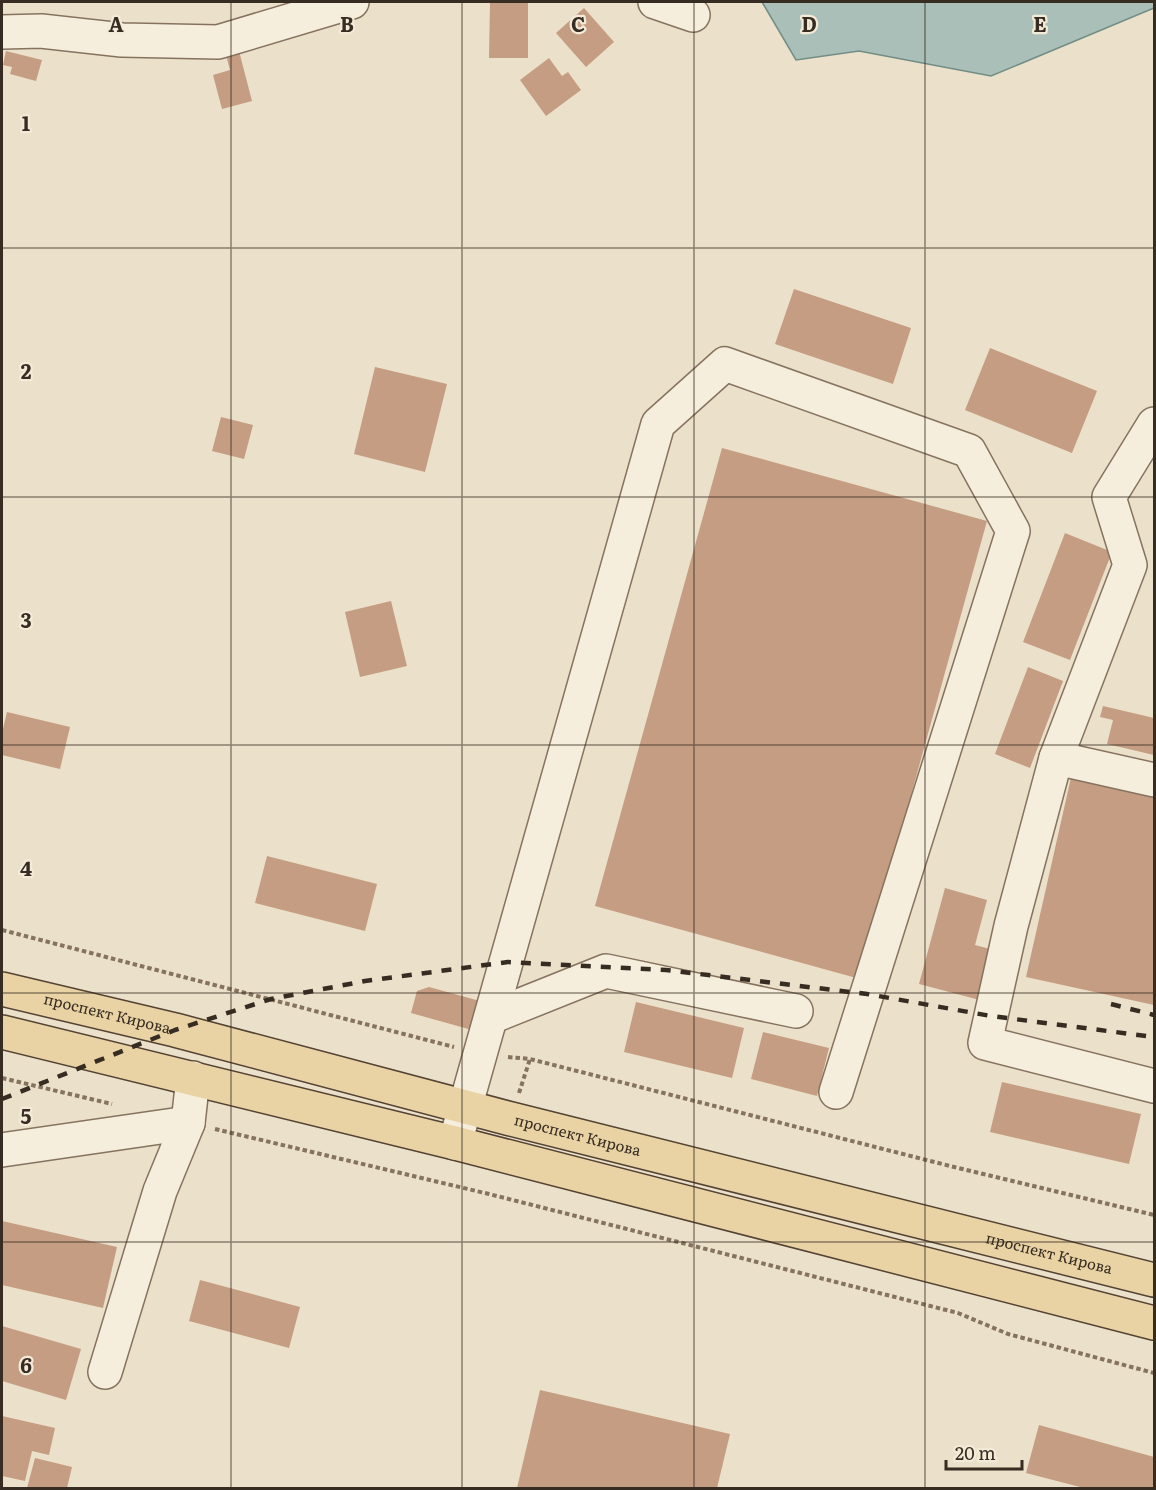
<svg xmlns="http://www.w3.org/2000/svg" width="1156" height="1490" font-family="Literata,serif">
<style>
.water{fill:#a9bfb8;stroke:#718d85;stroke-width:1.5}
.building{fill:#c59d83}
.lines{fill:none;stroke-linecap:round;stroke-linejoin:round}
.minor-casing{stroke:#85735f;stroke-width:36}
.major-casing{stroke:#544233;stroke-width:36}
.path{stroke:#85735f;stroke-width:4;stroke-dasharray:4.5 3;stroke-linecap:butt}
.minor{stroke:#f6eedc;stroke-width:33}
.major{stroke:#e9d3a5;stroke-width:33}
.rail{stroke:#372c21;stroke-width:4.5;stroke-dasharray:10 10;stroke-linecap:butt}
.grid{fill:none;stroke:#372c21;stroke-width:1.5;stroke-opacity:0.55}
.labels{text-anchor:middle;stroke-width:4.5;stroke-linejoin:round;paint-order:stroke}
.street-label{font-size:15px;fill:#372c21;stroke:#f3ead8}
.grid-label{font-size:20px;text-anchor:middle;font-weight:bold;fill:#372c21;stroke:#f3ead8;stroke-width:4.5;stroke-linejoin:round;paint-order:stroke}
</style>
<rect width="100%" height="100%" fill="#ebe0c9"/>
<polygon class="water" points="762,2 1154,2 1154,8 991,76 859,51 796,60"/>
<g class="building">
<polygon points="490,2 528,2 528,58 489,58"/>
<polygon points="584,8 614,42 586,67 556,33"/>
<polygon points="6,51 42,60 36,81 10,74 12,67 3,65"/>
<polygon points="239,51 252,101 222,109 213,75 230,70 226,55"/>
<polygon points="549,58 562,76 568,72 581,90 546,116 520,80"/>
<polygon points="794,289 911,328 893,384 775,344"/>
<polygon points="990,348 1097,391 1072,453 965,410"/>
<polygon points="375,367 447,384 425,472 354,454"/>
<polygon points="221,417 253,425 244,459 212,451"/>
<polygon points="722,448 987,521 860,979 595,906"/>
<polygon points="1065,533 1112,552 1070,660 1023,642"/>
<polygon points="391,601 407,666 360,677 345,612"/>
<polygon points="1028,667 1063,681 1030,768 995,754"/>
<polygon points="1103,706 1154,718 1154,755 1107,744 1113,720 1100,717"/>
<polygon points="7,712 70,727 60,769 2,755 2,733"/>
<polygon points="1072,773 1154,791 1154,1005 1026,977"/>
<polygon points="267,856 377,884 365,931 255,903"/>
<polygon points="945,888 987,900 975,945 1001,952 987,1002 919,984"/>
<polygon points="429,987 480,1001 472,1030 411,1013 417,991"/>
<polygon points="636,1002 744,1028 732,1078 624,1052"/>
<polygon points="763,1032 829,1048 817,1096 751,1079"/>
<polygon points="1002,1082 1141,1114 1129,1164 990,1132"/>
<polygon points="2,1221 117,1247 103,1308 2,1285"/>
<polygon points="200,1280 300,1307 289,1348 189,1321"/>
<polygon points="2,1326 81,1349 66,1400 2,1381"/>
<polygon points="540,1390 730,1434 717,1488 517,1488"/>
<polygon points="2,1416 55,1428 49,1455 32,1451 25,1481 2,1476"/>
<polygon points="1039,1425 1154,1457 1154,1488 1084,1488 1026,1473"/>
<polygon points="35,1458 72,1467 67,1488 27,1488"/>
</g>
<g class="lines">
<g class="minor-casing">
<g id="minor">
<polyline points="655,2 693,15"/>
<polyline points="2,32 41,31 122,40 218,42 352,2"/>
<polyline points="1154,424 1109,497 1130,565 1056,758 1011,926 985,1043 1154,1086"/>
<polyline points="1056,758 1154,780"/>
<polyline points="491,1017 606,971 796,1011"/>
<polyline points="455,1143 658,424 725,364 969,451 1013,531 836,1092"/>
<polyline points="2,1150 188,1123 193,1078"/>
<polyline points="105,1372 160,1191 188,1123"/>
</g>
</g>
<g class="major-casing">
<g id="major">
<path id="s1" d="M 2,989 L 175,1030 L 511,1119 L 1154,1280"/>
<polyline points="2,1032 455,1143 1154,1323"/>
</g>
</g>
<g class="path">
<polyline points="2,930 454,1047"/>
<polyline points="508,1057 530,1059 950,1166 1154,1215"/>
<polyline points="2,1078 112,1104"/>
<polyline points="519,1093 530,1059"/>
<polyline points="215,1129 489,1194 958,1313 1008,1334 1154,1373"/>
</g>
<use href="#minor" class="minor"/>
<use href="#major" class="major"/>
<g class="rail">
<polyline points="1111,1004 1154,1015"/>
<polyline points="2,1099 175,1030 271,999 365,981 508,962 666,970 867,994 991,1016 1154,1037"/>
</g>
</g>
<path class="grid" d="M 231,2 L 231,1488M 462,2 L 462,1488M 694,2 L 694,1488M 925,2 L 925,1488M 2,248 L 1154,248M 2,497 L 1154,497M 2,745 L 1154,745M 2,993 L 1154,993M 2,1242 L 1154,1242"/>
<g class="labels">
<g class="street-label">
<text dy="5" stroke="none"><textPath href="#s1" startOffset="108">проспект Кирова</textPath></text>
<text dy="5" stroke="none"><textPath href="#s1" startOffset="594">проспект Кирова</textPath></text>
<text dy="5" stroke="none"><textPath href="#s1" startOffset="1080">проспект Кирова</textPath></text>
</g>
</g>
<g class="grid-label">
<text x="116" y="32">A</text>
<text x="347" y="32">B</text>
<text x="578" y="32">C</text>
<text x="809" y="32">D</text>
<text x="1040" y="32">E</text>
<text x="26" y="131">1</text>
<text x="26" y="379">2</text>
<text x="26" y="628">3</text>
<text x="26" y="876">4</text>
<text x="26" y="1124">5</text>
<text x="26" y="1373">6</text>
</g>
<rect width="1156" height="1490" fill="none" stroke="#372c21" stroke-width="6"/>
<path d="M946 1460v9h76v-9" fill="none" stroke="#372c21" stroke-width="3"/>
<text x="955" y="1460" font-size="18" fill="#372c21" stroke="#f3ead8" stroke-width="4.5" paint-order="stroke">20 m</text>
</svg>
